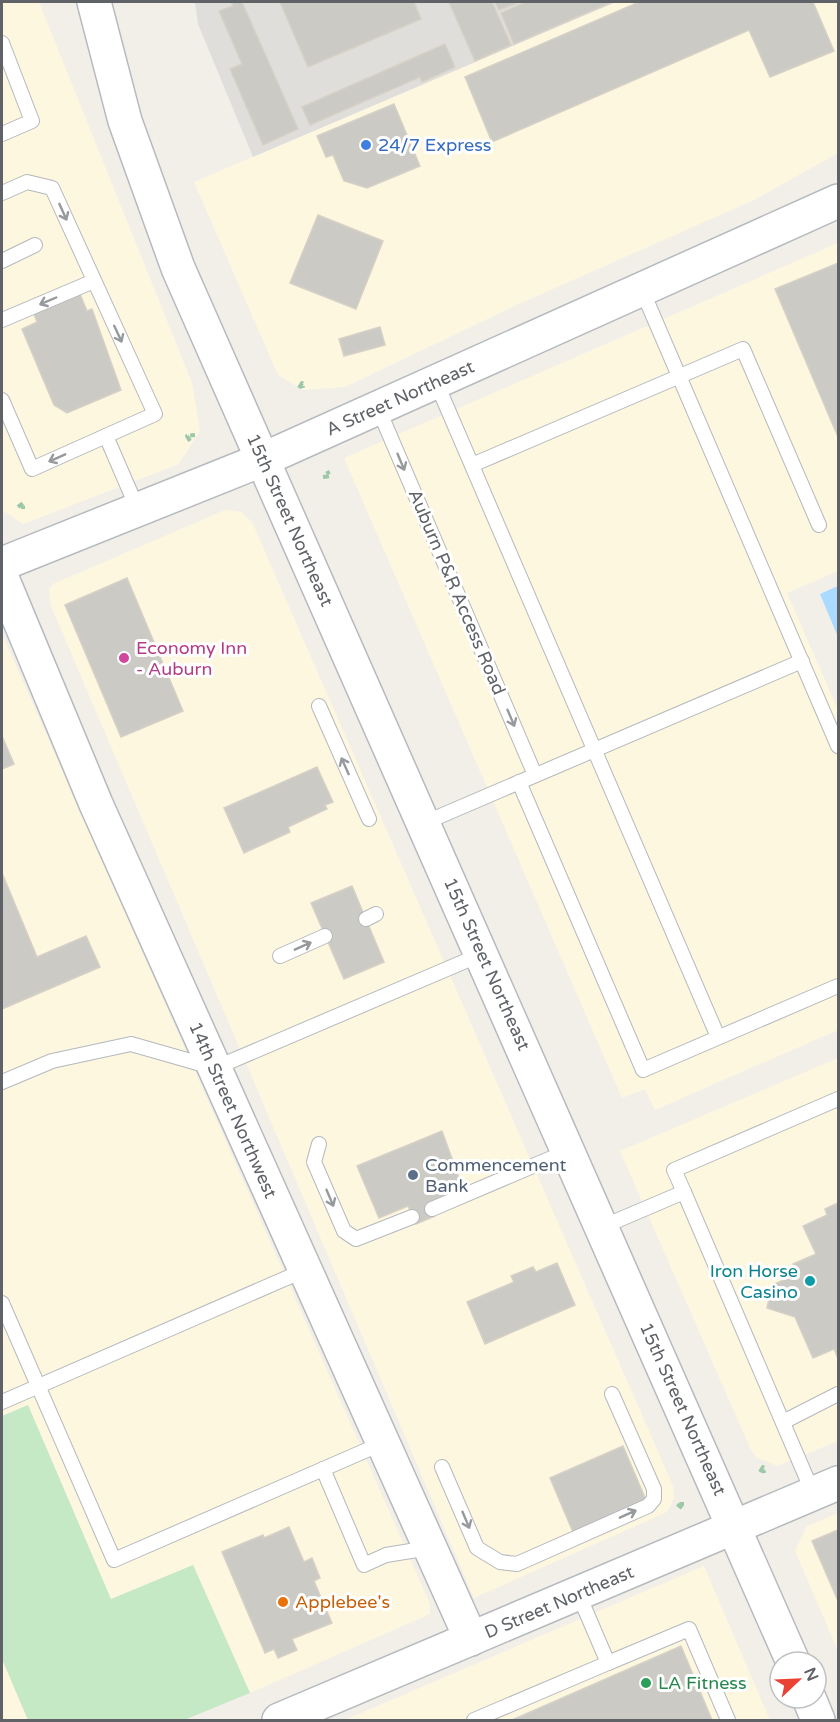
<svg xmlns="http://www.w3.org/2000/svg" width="840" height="1722" font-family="'Varela Round',sans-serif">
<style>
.commercial{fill:#fef7e0}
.industrial{fill:#e0deda}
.green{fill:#c5e8c5}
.water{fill:#aadaff}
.building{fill:#cccac5;stroke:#d6d1c6;stroke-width:1.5}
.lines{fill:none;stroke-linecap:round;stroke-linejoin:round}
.lane-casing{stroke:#b5b8bc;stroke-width:16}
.secondary-casing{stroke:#b6babf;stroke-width:36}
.path{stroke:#9cc7a9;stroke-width:4;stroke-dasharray:6 3;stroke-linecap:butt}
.lane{stroke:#fff;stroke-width:14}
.secondary{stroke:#fff;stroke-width:33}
.oneway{stroke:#979a9d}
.shop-dot{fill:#3f7fe0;stroke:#fff;stroke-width:2}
.hotel-dot{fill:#d1479c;stroke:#fff;stroke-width:2}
.service-dot{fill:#5c6f8a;stroke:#fff;stroke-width:2}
.culture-dot{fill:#0f9aa8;stroke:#fff;stroke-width:2}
.food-dot{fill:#e8710a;stroke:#fff;stroke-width:2}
.leisure-dot{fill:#2e9e5b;stroke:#fff;stroke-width:2}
.labels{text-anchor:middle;stroke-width:6;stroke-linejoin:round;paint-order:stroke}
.shop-label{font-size:18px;fill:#366cbe;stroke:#fff;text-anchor:start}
.street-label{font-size:18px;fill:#5f6368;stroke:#fff}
.hotel-label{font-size:18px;fill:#b23c85;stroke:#fff;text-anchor:start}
.service-label{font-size:18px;fill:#4e5e75;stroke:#fff;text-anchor:start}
.culture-label{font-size:18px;fill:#0d838f;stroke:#fff;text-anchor:end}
.food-label{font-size:18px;fill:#c56008;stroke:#fff;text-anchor:start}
.leisure-label{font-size:18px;fill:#27864d;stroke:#fff;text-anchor:start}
</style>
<rect width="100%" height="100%" fill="#f1efe8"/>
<g class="commercial">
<polygon points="2,2 39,2 192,383 200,431 179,464 23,524 2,510"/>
<polygon points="616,2 838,2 838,153 754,200 519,304 345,387 303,390 278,375 194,182"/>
<polygon points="838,243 838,571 787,593 838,710 838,1030 655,1110 645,1089 622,1098 344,458"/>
<polygon points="225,510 241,512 252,522 673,1486 674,1498 669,1509 665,1513 474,1598 51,606 49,588 53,584"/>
<polygon points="2,634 430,1604 430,1614 250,1693 193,1565 111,1600 28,1405 2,1416"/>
<polygon points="838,1058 838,1441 777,1466 756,1457 751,1450 620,1151"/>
<polygon points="838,1513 838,1651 795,1551 806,1527"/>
<polygon points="704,1566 770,1720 345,1720"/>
<polygon points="2,1659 28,1720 2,1720"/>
</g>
<polygon class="industrial" points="195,2 616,2 253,157 198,24"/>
<polygon class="green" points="28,1405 111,1599 193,1565 250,1693 184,1720 28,1720 2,1659 2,1416"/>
<polygon class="water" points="838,586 838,637 820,594"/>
<g class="building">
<polygon points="231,2 242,2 298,129 263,145 230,69 242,64 219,11 233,6"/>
<polygon points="280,2 414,2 421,19 308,67"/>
<polygon points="449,2 492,2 511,45 475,61"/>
<polygon points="495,2 519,2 499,10"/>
<polygon points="526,2 612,2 514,44 501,13"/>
<polygon points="639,2 813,2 834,51 770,77 749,30 492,142 465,77"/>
<polygon points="445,44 455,67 422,82 420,77 310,125 302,107"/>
<polygon points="394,104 420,166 367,188 344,181 333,155 326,157 317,136"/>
<polygon points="318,215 383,241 356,309 290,283"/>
<polygon points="838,263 838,437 775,289"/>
<polygon points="80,294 87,311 92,309 121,390 67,413 54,405 22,329 37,322 34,314"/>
<polygon points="380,327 385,345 344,356 339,339"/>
<polygon points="127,578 183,711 121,737 65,605"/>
<polygon points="2,736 14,764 2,769"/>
<polygon points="317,767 333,802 325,805 327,809 288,827 290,832 244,853 224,808"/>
<polygon points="2,873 37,957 86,936 100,967 2,1009"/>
<polygon points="352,886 384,962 344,979 311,903"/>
<polygon points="442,1131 463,1189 430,1203 435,1216 416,1224 408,1206 379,1218 357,1166"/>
<polygon points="838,1203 838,1359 834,1349 813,1358 795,1317 767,1308 772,1285 797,1274 793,1264 816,1254 803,1226 827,1215 825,1209"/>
<polygon points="557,1263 575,1305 485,1344 467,1302 514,1282 511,1276 533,1267 536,1272"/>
<polygon points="623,1446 646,1500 573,1532 550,1478"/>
<polygon points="289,1527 304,1562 312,1558 320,1578 314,1581 332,1623 292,1639 297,1650 278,1658 274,1649 265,1653 222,1552 263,1535 264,1538"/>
<polygon points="838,1530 838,1601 812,1541"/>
<polygon points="681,1646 712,1720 512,1720"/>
</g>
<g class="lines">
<g class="lane-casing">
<g id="lane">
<polyline points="2,43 32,121 2,134"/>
<polyline points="2,193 27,182 52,188 155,414 32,469 2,400"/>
<polyline points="2,261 35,245"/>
<polyline points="642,290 838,746"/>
<polyline points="2,320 94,281"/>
<polyline points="436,382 718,1037"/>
<polyline points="378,408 535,775"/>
<polyline points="106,436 138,510"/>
<polyline points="472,465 743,349 819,525"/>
<polyline points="319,706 369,819"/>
<polyline points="519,782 643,1070 838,986"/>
<polyline points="424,823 802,661"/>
<polyline points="366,919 376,914"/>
<polyline points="280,956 325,936"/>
<polyline points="2,1082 52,1061 131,1044 215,1068 482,954"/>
<polyline points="319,1144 314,1162 344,1231 356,1239 412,1217"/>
<polyline points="684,1192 813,1493"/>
<polyline points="432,1209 568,1151"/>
<polyline points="602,1227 684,1192 674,1170 838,1099"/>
<polyline points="2,1303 114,1560 383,1443"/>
<polyline points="2,1402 305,1270"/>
<polyline points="783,1422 838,1394"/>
<polyline points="442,1467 477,1548 500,1562 517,1564 648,1506 654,1499 654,1489 612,1394"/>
<polyline points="323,1469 364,1565 386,1555 429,1548"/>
<polyline points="578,1593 608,1663 689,1629 728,1720"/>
<polyline points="474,1720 608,1663"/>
</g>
</g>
<g class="secondary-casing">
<g id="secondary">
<polyline points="94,2 125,121 178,268 793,1662"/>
<polyline points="2,564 264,459 838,201"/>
<polyline points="2,578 96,804 471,1639"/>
<polyline points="809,1698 818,1720"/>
<polyline points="279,1720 838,1483"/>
</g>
</g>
<g class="path">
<polyline points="299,388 302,383 303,388"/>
<polyline points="190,441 187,436 195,435"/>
<polyline points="323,477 330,476 327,471"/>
<polyline points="18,507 23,503 23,509"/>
<polyline points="760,1472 763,1467 764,1473"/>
<polyline points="682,1508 677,1504 684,1504"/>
</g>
<use href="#lane" class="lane"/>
<use href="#secondary" class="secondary"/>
</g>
<defs><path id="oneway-shaft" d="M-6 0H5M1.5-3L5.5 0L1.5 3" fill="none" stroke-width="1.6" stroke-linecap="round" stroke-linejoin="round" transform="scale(1.5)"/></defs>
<g class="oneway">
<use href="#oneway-shaft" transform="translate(63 212) rotate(66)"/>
<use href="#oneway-shaft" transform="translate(48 301) rotate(157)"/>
<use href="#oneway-shaft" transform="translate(118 334) rotate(65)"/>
<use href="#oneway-shaft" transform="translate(57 458) rotate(156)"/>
<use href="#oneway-shaft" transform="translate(401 462) rotate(67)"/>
<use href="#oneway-shaft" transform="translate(511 718) rotate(67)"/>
<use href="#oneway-shaft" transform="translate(345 766) rotate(-114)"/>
<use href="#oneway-shaft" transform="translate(303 946) rotate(-24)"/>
<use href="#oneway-shaft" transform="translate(330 1198) rotate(67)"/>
<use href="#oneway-shaft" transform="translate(628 1514) rotate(-24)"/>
<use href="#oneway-shaft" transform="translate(466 1520) rotate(67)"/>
</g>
<circle class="shop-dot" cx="366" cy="145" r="6"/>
<circle class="hotel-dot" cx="124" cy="658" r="6"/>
<circle class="service-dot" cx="413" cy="1175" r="6"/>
<circle class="culture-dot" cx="810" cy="1281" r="6"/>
<circle class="food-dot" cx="283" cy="1602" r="6"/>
<circle class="leisure-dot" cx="646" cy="1683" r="6"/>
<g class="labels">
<g class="shop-label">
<text x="378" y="151">24/7 Express</text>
</g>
<g class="street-label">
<text transform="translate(400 398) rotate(-24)" y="6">A Street Northeast</text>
<text transform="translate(290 520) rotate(66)" y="6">15th Street Northeast</text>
<text transform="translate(457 592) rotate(67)" y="6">Auburn P&amp;R Access Road</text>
<text transform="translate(487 964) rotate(66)" y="6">15th Street Northeast</text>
<text transform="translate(233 1110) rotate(66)" y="6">14th Street Northwest</text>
<text transform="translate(683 1409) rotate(66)" y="6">15th Street Northeast</text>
<text transform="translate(559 1602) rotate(-23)" y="6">D Street Northeast</text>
</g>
<g class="hotel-label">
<text x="136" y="654">Economy Inn<tspan x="136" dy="21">- Auburn</tspan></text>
</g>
<g class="service-label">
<text x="425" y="1171">Commencement<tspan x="425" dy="21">Bank</tspan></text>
</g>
<g class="culture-label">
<text x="798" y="1277">Iron Horse<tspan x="798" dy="21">Casino</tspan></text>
</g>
<g class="food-label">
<text x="295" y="1608">Applebee's</text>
</g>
<g class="leisure-label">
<text x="658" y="1689">LA Fitness</text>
</g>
</g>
<rect width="840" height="1722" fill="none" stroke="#5f6368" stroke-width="6"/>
<g transform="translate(798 1680) rotate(67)"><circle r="28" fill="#ffffff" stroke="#bfc1c3" stroke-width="1.5"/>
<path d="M0-4.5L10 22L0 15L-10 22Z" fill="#ea4335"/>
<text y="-9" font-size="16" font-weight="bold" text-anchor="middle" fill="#5f6368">N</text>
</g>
</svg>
